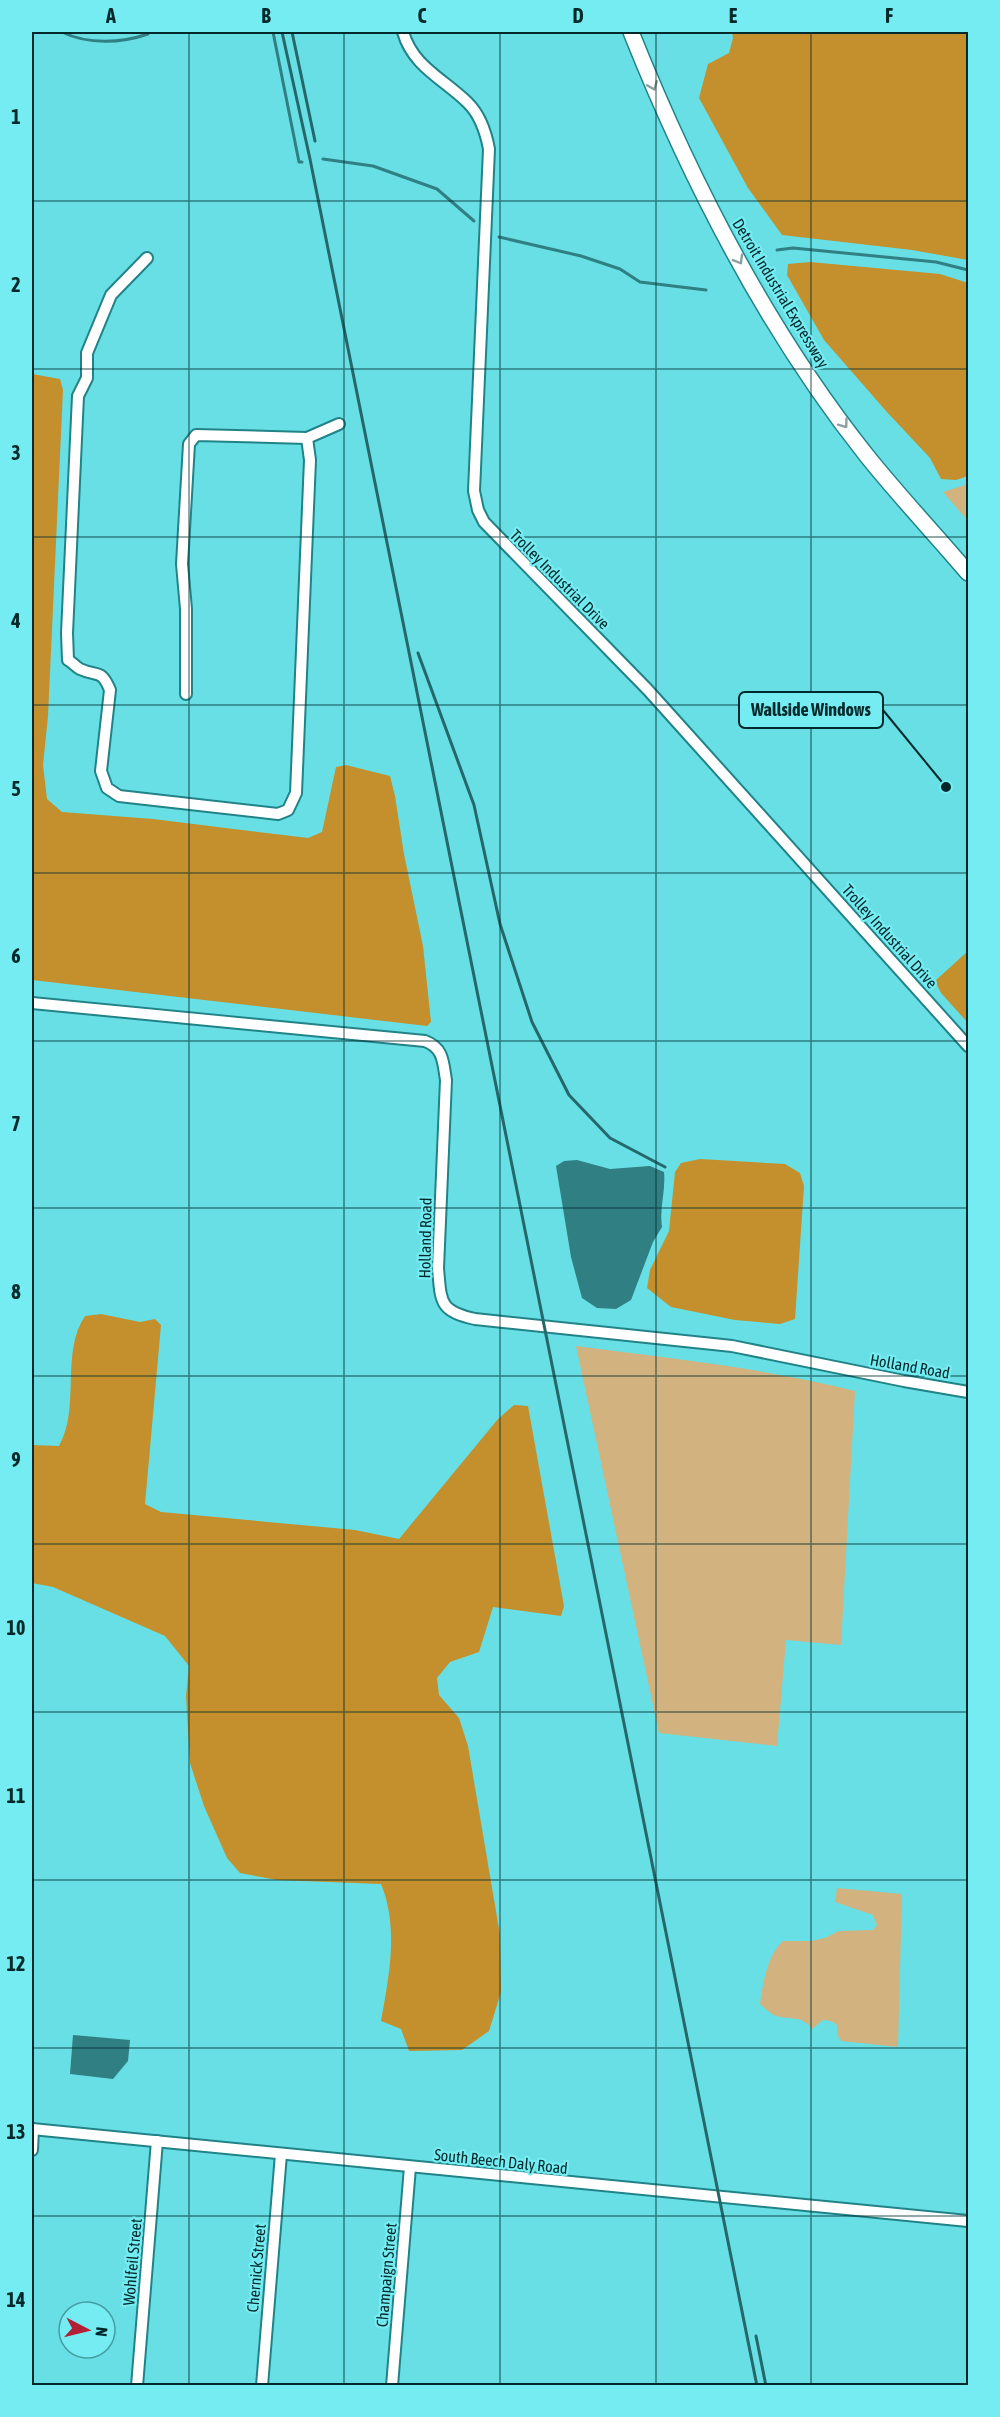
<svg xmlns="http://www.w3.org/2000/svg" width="1000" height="2417" font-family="'Asap Condensed',sans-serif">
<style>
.green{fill:#d2b27e}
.forest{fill:#c3902d}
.water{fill:#307f83}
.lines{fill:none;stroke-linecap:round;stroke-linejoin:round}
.stream{stroke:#307f83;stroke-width:3}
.minor-casing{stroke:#218387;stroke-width:14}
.highway-casing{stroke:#218387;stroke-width:18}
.minor{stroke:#fff;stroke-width:10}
.highway{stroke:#fff;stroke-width:15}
.rail{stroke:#24686b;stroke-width:3}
.oneway{stroke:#8c9fa0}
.grid{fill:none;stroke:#00292b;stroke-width:1.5;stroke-opacity:0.55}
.labels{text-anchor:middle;stroke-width:4.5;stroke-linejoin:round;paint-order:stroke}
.street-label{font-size:16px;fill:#00292b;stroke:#75ecf2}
.leader{fill:none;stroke:#00292b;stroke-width:2}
.callout-dot{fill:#00292b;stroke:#75ecf2;stroke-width:2}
.callout{fill:#75ecf2;stroke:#00292b;stroke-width:2}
.callout-label{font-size:18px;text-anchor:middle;font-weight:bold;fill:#00292b}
.neatline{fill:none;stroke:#00292b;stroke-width:2}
.grid-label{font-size:20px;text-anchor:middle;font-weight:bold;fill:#00292b}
</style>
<rect width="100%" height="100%" fill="#67dfe5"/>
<g class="green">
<polygon points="968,484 968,521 943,492"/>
<path d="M 576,1346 C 669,1358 764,1368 855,1391 L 841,1645 L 786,1640 L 777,1746 L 659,1733 Z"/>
<path d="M 837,1888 L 902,1894 L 898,2047 L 841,2041 L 837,2034 L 837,2025 L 831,2021 L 823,2020 L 812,2029 C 802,2015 791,2020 776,2016 C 771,2014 765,2008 760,2004 C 763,1984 767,1955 783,1941 L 811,1941 L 825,1938 L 839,1931 L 873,1930 L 877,1925 L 873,1915 L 835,1902 Z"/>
</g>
<g class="forest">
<polygon points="732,32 968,32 968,260 912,250 782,235 748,188 699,98 708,64 729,53 733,38"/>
<polygon points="810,262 940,274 968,283 968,476 956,480 941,479 930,458 886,411 824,340 787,275 788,264"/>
<polygon points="32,374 60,379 63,390 48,716 43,765 47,799 62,812 153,819 308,838 322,832 336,767 346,765 390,776 395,796 404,854 423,946 431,1022 427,1026 32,980"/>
<polygon points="968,951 968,1023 941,993 935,981"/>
<polygon points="700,1159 785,1164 800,1173 804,1186 795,1319 780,1324 735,1320 671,1307 647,1288 650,1270 669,1231 675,1172 681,1163"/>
<path d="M 101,1314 L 140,1322 L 155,1319 L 161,1325 L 145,1504 L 161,1512 L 355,1530 L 399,1539 L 498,1419 L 514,1405 L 528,1406 L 564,1606 L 561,1616 L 493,1607 L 479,1652 L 450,1662 L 437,1678 L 439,1695 L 459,1718 L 468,1746 L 500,1935 L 501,1992 L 489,2031 L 462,2050 L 409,2051 L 401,2029 L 381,2021 C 389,1977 399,1927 381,1884 L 277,1880 L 240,1873 L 227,1858 L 204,1806 L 190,1763 L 186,1696 L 189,1666 L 165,1636 L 53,1587 L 32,1583 L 32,1445 L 59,1446 C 81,1407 60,1353 85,1316 Z"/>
</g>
<g class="water">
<path d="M 577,1160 L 610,1169 L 650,1166 L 664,1172 C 666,1191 659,1208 662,1227 L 653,1242 L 631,1300 L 616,1309 L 597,1308 L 582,1298 L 571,1257 L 556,1166 L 564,1161 Z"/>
<polygon points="73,2035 130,2040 128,2061 113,2079 70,2074"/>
</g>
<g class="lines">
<g class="stream">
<path d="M 62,32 C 88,45 122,43 148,34"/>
<polyline points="273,32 299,162 302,162"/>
<polyline points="323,159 373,166 437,189 474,221"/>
<polyline points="499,237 581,256 620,269 640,282 706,290"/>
<polyline points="777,250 793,248 936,262 968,270"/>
</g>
<g class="minor-casing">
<g id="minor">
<path d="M 403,32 C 413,67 444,79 468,103 C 480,115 486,133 489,149 L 474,491 L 478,510 L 484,522 L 648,690 L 968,1046"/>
<path d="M 147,258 L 111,295 L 87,353 L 87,378 L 78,396 L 67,633 L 68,660 C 72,662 76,667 80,669 C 97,677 101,668 110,690 L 101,771 L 107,788 L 119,796 L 278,814 L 288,810 L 296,793 L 310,460 L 307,438 L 339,424"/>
<polyline points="186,694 186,609 182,564 189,444 196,435 307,438"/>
<path d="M 32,1003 L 425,1041 C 444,1048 443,1063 446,1080 L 438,1268 C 441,1302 439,1311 475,1319 L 732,1346 L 904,1381 L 968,1392"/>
<polyline points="32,2129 968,2221"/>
<polyline points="32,2150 33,2129"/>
<polyline points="137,2386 157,2141"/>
<polyline points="262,2386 281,2154"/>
<polyline points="392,2386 410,2167"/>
</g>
</g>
<g class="highway-casing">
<path id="highway" d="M 631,32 C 691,182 766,329 867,456 C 899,496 935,534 968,573"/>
</g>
<use href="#minor" class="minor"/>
<use href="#highway" class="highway"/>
<g class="rail">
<polyline points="282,32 310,159 757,2386"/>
<polyline points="292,32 315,141"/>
<polyline points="418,653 474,805 500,924 532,1022 569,1095 610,1138 665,1167"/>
<polyline points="756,2336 766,2386"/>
</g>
</g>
<defs><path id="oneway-chevron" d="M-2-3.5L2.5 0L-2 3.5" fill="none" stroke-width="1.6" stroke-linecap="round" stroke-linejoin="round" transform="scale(1.5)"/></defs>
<g class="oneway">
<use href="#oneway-chevron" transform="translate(653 86) rotate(68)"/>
<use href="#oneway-chevron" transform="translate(739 260) rotate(60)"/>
<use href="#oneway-chevron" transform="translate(844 424) rotate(54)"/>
</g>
<path class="grid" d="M 189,32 L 189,2386M 344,32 L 344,2386M 500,32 L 500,2386M 656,32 L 656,2386M 811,32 L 811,2386M 32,201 L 968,201M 32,369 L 968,369M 32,537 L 968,537M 32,705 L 968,705M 32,873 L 968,873M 32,1041 L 968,1041M 32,1208 L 968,1208M 32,1376 L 968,1376M 32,1544 L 968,1544M 32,1712 L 968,1712M 32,1880 L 968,1880M 32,2048 L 968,2048M 32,2216 L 968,2216"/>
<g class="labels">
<g class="street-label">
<text transform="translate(781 293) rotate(59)" y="6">Detroit Industrial Expressway</text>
<text transform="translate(560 579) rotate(45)" y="6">Trolley Industrial Drive</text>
<text transform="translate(890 936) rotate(48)" y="6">Trolley Industrial Drive</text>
<text transform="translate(425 1238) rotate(-89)" y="6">Holland Road</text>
<text transform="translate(910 1366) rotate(10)" y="6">Holland Road</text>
<text transform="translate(501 2161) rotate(6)" y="6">South Beech Daly Road</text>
<text transform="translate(132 2262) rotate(-85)" y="6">Wohlfeil Street</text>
<text transform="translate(256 2268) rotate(-85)" y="6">Chernick Street</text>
<text transform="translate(386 2275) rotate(-85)" y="6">Champaign Street</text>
</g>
</g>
<path class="leader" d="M946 787L883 710"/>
<circle class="callout-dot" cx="946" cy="787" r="6"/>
<rect class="callout" x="739" y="692" width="144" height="36" rx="6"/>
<g class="callout-label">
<text x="811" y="716">Wallside Windows</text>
</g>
<rect width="1000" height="2417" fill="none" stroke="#75ecf2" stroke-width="66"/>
<g transform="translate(87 2330) rotate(97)"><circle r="28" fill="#75ecf2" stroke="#469ea2" stroke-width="1.5"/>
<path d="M0-4.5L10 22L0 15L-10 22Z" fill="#b32036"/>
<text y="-9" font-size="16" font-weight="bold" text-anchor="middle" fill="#00292b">N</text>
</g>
<rect x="33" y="33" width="934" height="2351" class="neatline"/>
<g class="grid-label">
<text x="111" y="23">A</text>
<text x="266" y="23">B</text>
<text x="422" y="23">C</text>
<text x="578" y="23">D</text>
<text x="733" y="23">E</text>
<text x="889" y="23">F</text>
<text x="16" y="124">1</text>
<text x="16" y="292">2</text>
<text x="16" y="460">3</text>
<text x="16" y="628">4</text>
<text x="16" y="796">5</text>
<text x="16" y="963">6</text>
<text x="16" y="1131">7</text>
<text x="16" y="1299">8</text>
<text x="16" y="1467">9</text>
<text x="16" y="1635">10</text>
<text x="16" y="1803">11</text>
<text x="16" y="1971">12</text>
<text x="16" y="2139">13</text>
<text x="16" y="2307">14</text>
</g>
</svg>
